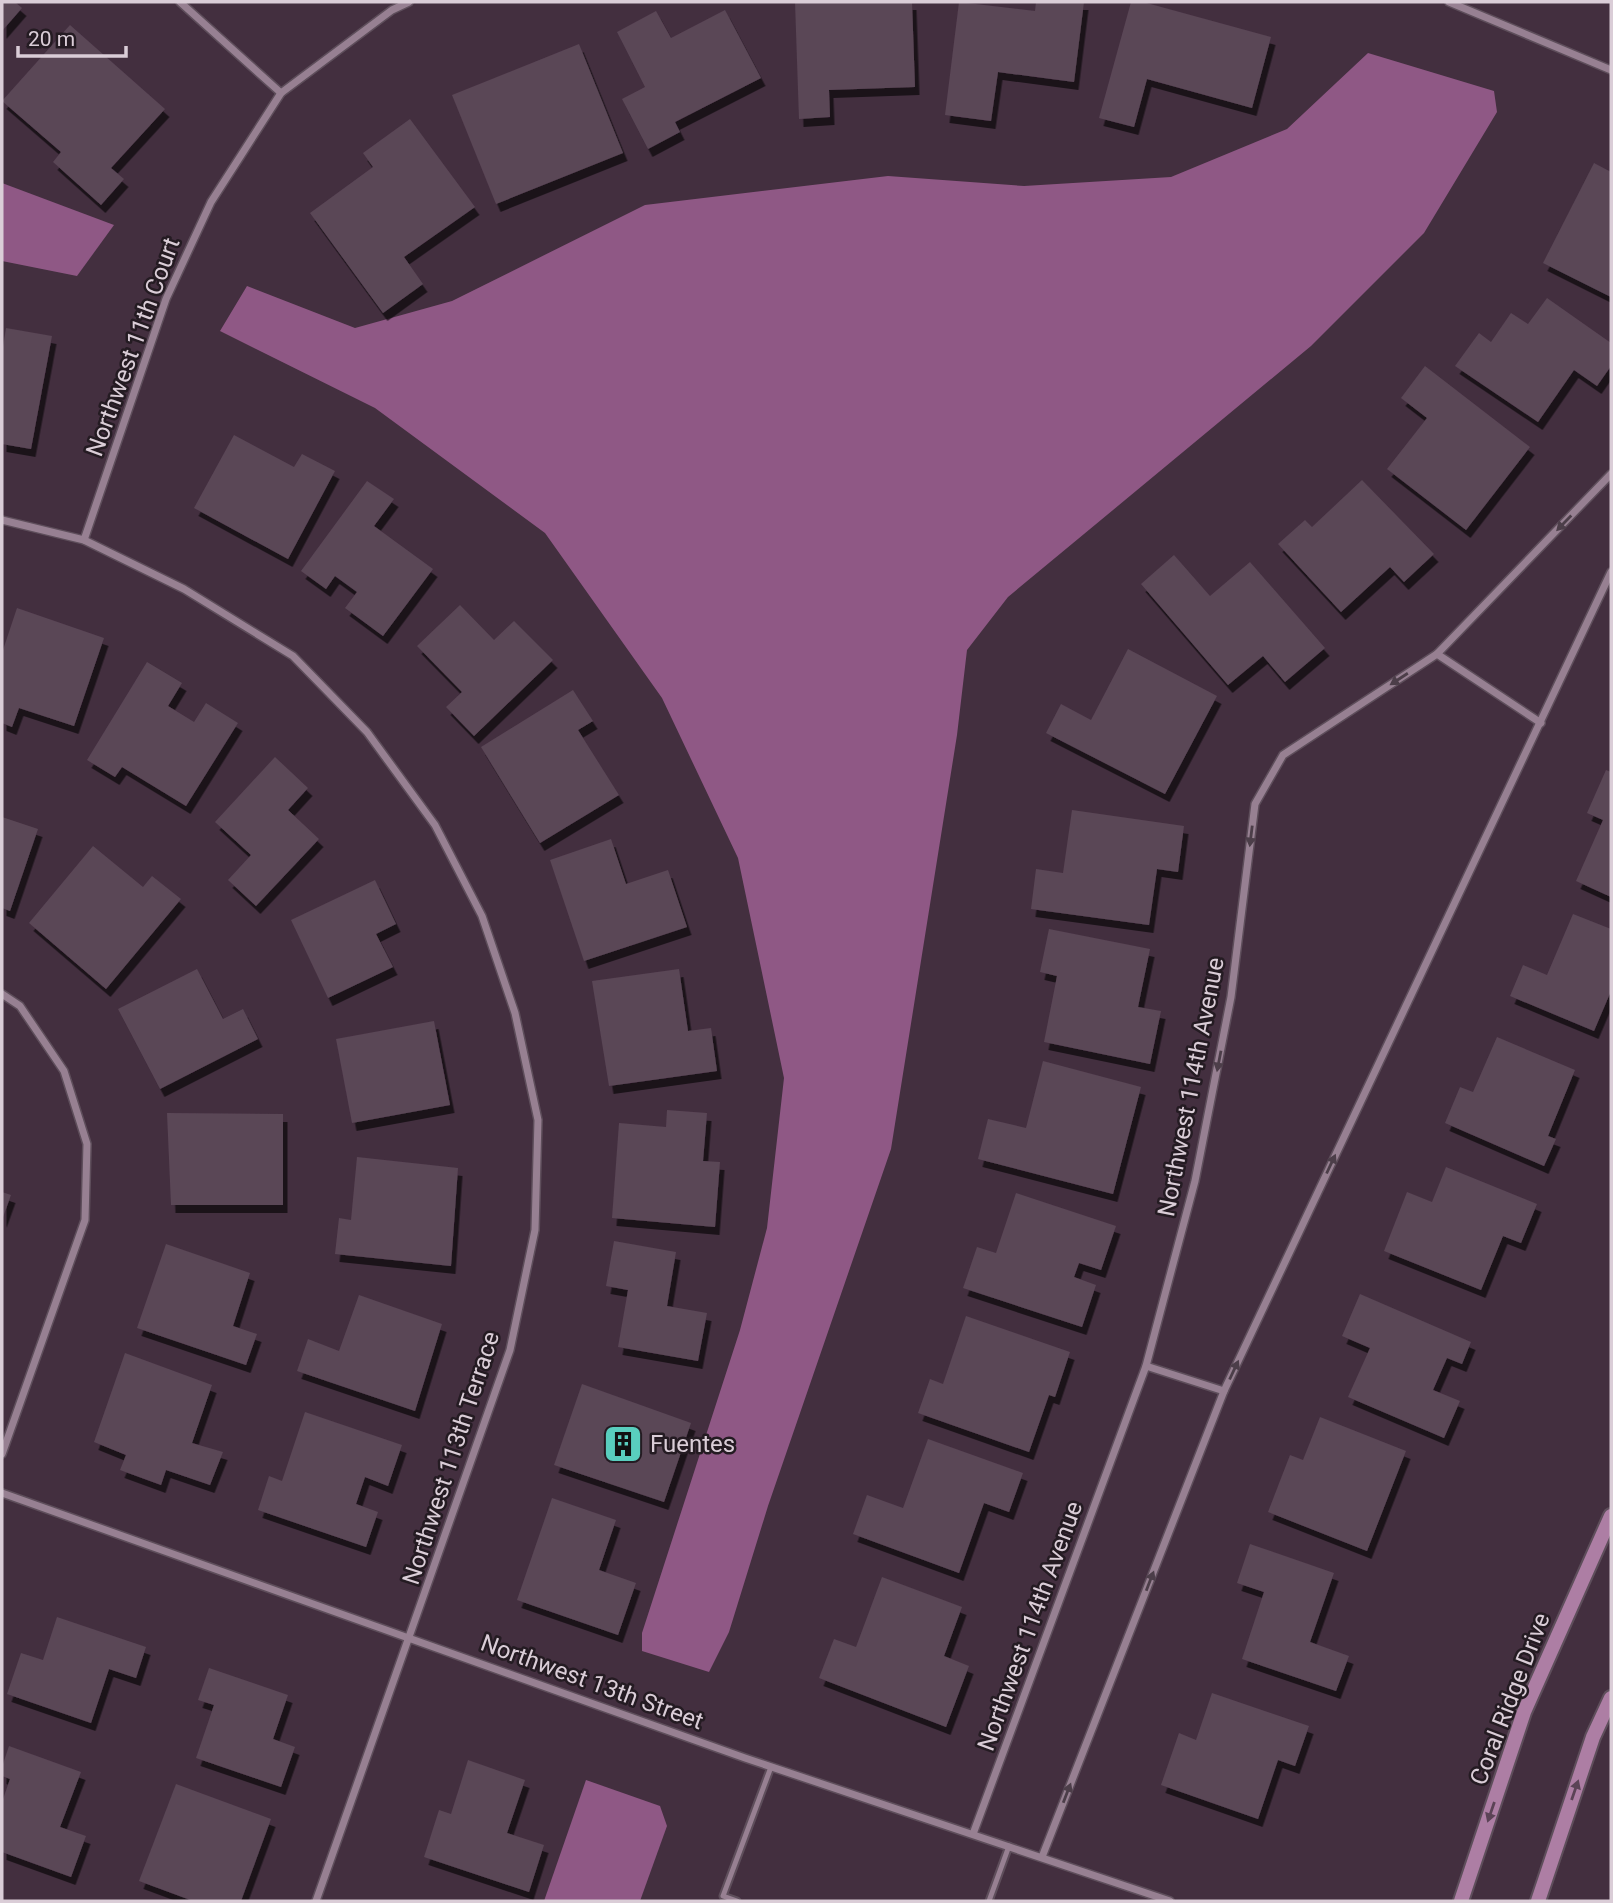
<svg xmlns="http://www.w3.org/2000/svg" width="1613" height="1903" font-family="Roboto,sans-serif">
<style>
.water{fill:#8f5885}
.building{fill:#5a4656;filter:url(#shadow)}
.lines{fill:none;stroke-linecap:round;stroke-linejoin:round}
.service-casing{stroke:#5e4e5b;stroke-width:9}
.minor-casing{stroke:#5e4e5b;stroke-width:10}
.secondary-casing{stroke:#5e4e5b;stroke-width:18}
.service{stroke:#978092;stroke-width:5}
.minor{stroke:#978092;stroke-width:7}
.secondary{stroke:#ad7ea4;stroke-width:14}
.oneway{fill:#4c3e49}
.oneway2{fill:#5b4356}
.labels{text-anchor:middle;stroke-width:5;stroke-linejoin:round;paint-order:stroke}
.street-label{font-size:24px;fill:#dacdd7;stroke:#241b22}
.poi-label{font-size:24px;fill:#dacdd7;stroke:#241b22;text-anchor:start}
</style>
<defs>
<filter id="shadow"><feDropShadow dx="4.5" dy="8" stdDeviation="0" flood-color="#0009"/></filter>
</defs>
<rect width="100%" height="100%" fill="#432f3f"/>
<g class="water">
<polygon points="1368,53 1494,91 1497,112 1424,233 1311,346 1008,597 967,650 957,735 891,1149 768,1506 729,1632 709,1672 642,1651 642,1633 740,1330 767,1228 784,1078 738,858 662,698 545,533 375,408 220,331 247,286 355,328 452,301 645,205 888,176 1024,186 1171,177 1287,129"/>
<polygon points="2,183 114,225 77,276 2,261"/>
<polygon points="586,1780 660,1806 667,1826 640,1901 544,1901"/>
</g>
<g class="building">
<polygon points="2,2 15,2 22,8 2,31"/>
<polygon points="795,2 912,2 915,87 829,90 830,117 799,119"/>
<polygon points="959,2 1035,11 1036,2 1084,2 1074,82 998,72 991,121 945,115"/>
<polygon points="1131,2 1143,2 1271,37 1252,108 1147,79 1134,127 1099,118"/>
<polygon points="725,10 761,78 675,122 680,132 648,149 622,99 645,87 617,32 656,11 671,38"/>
<polygon points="70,25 165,109 111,168 124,179 101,205 53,162 61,152 2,101"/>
<polygon points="579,44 623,153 496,204 452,95"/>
<polygon points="410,119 475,207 404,257 423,284 383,313 310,213 373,167 363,153"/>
<polygon points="1594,163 1611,172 1611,297 1543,263"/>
<polygon points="1547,298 1611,343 1611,366 1597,386 1574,370 1538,422 1455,366 1479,333 1491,342 1511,313 1528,324"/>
<polygon points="6,328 52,336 31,449 2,444 2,353"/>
<polygon points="1425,366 1530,447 1466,530 1387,469 1427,418 1401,398"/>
<polygon points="234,435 294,467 302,454 335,471 288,559 194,508"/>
<polygon points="1362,480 1434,554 1404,582 1390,567 1341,612 1278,544 1305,520 1312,527"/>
<polygon points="367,481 394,499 374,526 433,569 383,636 345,608 357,592 335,576 326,589 301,571"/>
<polygon points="1174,555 1210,596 1250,562 1325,648 1285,682 1263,656 1228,685 1141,584"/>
<polygon points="460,605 494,640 514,621 553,660 474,736 446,707 462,692 417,646"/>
<polygon points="17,608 104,638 74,726 19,708 12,727 2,723 2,653"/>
<polygon points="1128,649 1217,696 1165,794 1046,733 1061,704 1091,720"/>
<polygon points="147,662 182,683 168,706 194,722 206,703 238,723 186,806 122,767 115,777 87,760"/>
<polygon points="573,690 593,721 578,730 619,795 540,843 481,747"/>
<polygon points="275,757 308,788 288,810 319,839 256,906 228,880 251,855 215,822"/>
<polygon points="1606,770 1611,772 1611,897 1576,881 1603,820 1587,813"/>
<polygon points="1072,810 1184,826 1178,872 1157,869 1149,925 1031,909 1036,869 1063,873"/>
<polygon points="2,817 38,829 10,911 2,908"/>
<polygon points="611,839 626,884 668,870 687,927 584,961 550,860"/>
<polygon points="93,846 143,887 152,876 181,899 106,989 29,923"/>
<polygon points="375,880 396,924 376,934 393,967 328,998 291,920"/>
<polygon points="1573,914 1611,929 1611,991 1594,1031 1510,996 1523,965 1547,975"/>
<polygon points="1049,929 1150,949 1138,1007 1161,1011 1150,1064 1044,1042 1057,976 1040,972"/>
<polygon points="197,969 223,1019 243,1009 258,1039 160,1089 118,1009"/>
<polygon points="679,969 688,1031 711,1028 717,1071 609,1086 592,981"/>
<polygon points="434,1021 450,1105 352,1123 336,1039"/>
<polygon points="1497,1037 1575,1070 1548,1136 1556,1139 1544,1166 1445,1123 1460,1087 1473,1092"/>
<polygon points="1043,1061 1141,1087 1113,1194 978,1159 988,1119 1026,1128"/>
<polygon points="667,1110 707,1113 703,1161 720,1162 715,1227 612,1218 619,1123 666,1127"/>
<polygon points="167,1113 283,1114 283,1205 171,1205"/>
<polygon points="357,1157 458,1168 451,1266 335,1254 339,1218 351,1220"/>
<polygon points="1446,1167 1537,1204 1521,1243 1503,1236 1481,1290 1384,1251 1407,1192 1432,1202"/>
<polygon points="2,1192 11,1195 2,1220"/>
<polygon points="1016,1193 1116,1226 1101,1270 1079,1263 1074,1277 1096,1285 1082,1327 963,1288 977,1247 996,1253"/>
<polygon points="614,1241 676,1252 667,1306 707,1313 698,1361 618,1347 628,1290 606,1286"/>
<polygon points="166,1244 250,1273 233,1326 257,1334 246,1365 137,1328"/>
<polygon points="1360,1294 1471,1342 1462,1364 1447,1358 1433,1390 1460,1401 1444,1438 1348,1397 1370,1348 1342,1336"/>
<polygon points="359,1295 442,1324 415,1411 297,1371 308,1339 339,1351"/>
<polygon points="966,1316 1070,1352 1055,1397 1049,1395 1029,1452 918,1413 930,1379 943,1384"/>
<polygon points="125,1353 212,1385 192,1443 223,1452 210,1485 166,1470 161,1485 120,1470 126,1455 94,1442"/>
<polygon points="582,1384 691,1423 664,1502 554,1465"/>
<polygon points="305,1412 402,1445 388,1486 365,1477 356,1504 378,1512 366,1547 258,1510 269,1476 282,1481"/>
<polygon points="1320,1417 1406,1451 1367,1551 1268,1512 1290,1455 1303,1460"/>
<polygon points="928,1439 1023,1473 1009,1512 984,1503 959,1573 853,1534 867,1495 903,1508"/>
<polygon points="552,1498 616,1520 599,1570 636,1583 618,1635 517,1600"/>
<polygon points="1250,1544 1334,1573 1310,1642 1349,1656 1336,1691 1242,1659 1264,1592 1237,1583"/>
<polygon points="882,1577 962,1607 944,1656 969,1666 946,1727 819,1678 834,1639 856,1647"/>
<polygon points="57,1617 146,1647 136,1678 109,1669 91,1723 7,1694 21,1653 43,1660"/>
<polygon points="209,1668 288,1695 273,1739 295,1747 281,1787 196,1758 214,1705 198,1700"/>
<polygon points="1212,1693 1309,1726 1295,1766 1278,1760 1258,1819 1161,1785 1179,1733 1196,1740"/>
<polygon points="9,1746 81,1772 60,1827 86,1836 71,1877 2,1852 2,1802 10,1779 2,1776 2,1767"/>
<polygon points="468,1760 525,1780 507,1833 544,1845 529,1892 424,1857 439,1810 451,1814"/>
<polygon points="176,1784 271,1819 241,1901 193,1901 139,1881"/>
</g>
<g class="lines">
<g class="service-casing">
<g id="service">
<polyline points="737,1901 723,1896 771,1767"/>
<polyline points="989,1901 1009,1846"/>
</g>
</g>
<g class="minor-casing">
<g id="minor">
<polyline points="180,2 281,93"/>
<polyline points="1449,2 1611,70"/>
<polyline points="2,520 84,540 184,589 293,656 367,732 435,825 482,916 515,1013 538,1120 535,1230 510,1350 316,1901"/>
<polyline points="84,540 166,299 211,202 281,93 392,10 409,2"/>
<polyline points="1437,654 1541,723"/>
<polyline points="2,994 20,1006 64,1071 87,1144 85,1220 2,1454"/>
<polyline points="1146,1366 1224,1391"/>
<polyline points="2,1493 745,1758 1170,1901"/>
<polyline points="973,1834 1146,1366 1195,1181 1231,997 1255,804 1283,755 1437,654 1611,474"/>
<polyline points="1042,1857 1224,1391 1611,572"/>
</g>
</g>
<g class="secondary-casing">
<g id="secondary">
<polyline points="1461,1901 1524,1712 1611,1516"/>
<polyline points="1538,1901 1593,1737 1611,1698"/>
</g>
</g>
<use href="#service" class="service"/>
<use href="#minor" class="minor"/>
<use href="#secondary" class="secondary"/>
</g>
<defs><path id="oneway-solid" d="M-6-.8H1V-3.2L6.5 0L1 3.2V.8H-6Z" transform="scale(1.75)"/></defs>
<g class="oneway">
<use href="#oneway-solid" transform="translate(1564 523) rotate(134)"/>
<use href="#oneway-solid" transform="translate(1399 679) rotate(147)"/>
<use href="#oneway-solid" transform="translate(1251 836) rotate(97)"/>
<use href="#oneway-solid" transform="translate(1219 1061) rotate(101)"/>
<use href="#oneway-solid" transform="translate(1331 1164) rotate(-65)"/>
<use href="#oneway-solid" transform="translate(1234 1370) rotate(-65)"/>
<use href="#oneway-solid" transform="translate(1150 1581) rotate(-69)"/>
<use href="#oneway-solid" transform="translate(1067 1793) rotate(-69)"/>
</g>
<g class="oneway2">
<use href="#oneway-solid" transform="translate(1575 1790) rotate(-71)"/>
<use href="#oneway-solid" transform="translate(1491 1812) rotate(109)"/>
</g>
<defs>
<g id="building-square" transform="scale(2.0125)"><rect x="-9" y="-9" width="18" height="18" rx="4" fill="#59cebe" stroke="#241b22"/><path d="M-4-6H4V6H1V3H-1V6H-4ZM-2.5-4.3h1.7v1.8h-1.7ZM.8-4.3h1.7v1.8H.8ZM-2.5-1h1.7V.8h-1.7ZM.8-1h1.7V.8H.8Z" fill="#111"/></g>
</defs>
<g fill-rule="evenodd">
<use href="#building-square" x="623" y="1444"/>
</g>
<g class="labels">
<g class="street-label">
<text transform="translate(133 347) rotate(-70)" y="8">Northwest 11th Court</text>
<text transform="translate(1191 1087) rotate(-79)" y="8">Northwest 114th Avenue</text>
<text transform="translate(451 1458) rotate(-72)" y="8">Northwest 113th Terrace</text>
<text transform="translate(1030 1626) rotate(-70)" y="8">Northwest 114th Avenue</text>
<text transform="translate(592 1682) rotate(20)" y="8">Northwest 13th Street</text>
<text transform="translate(1510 1699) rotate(-69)" y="8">Coral Ridge Drive</text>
</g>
<g class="poi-label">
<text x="650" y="1452">Fuentes</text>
</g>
</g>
<rect width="1613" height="1903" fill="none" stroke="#dacdd7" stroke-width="7"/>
<path d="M18 46v10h108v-10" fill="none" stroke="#dacdd7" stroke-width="3.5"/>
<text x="28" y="46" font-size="21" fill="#dacdd7" stroke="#241b22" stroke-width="5" paint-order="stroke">20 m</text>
</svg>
